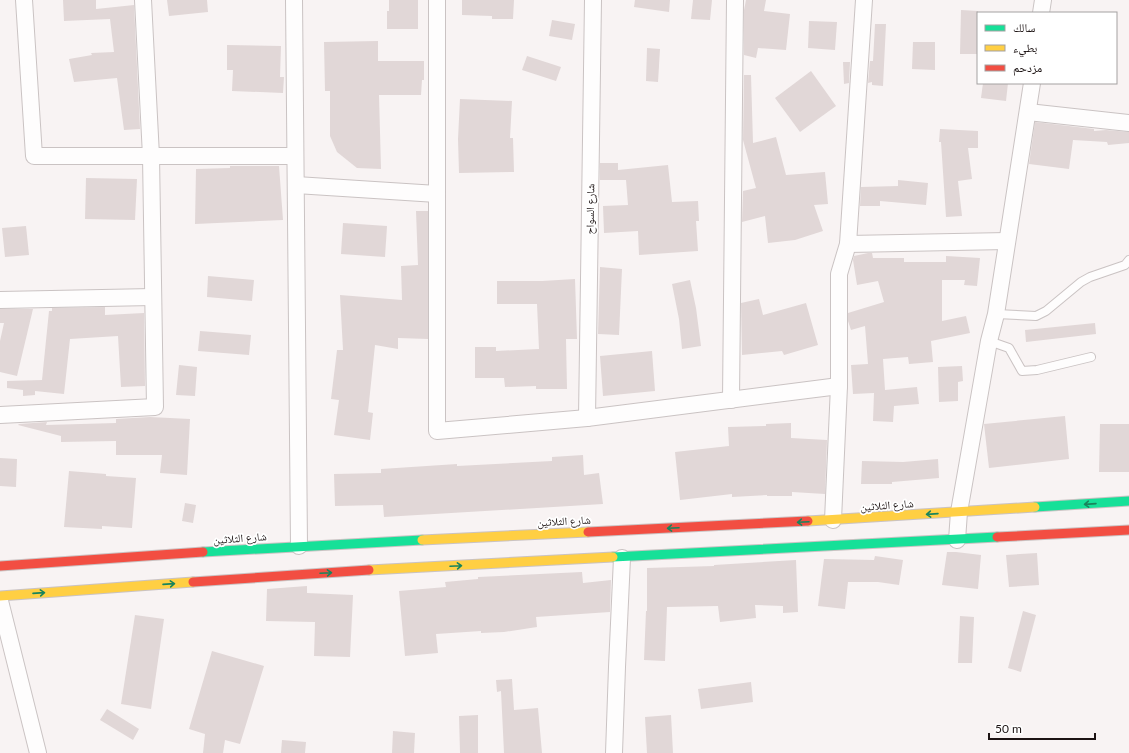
<svg xmlns="http://www.w3.org/2000/svg" width="1129" height="753" font-family="Lato,'Noto Naskh Arabic',sans-serif">
<style>
.building{fill:#e1d7d7}
.lines{fill:none;stroke-linecap:round;stroke-linejoin:round}
.lane-casing{stroke:#cac3c3;stroke-width:10}
.street-casing{stroke:#cac3c3;stroke-width:18}
.fast-casing{stroke:#cac3c3;stroke-width:11}
.slow-casing{stroke:#cac3c3;stroke-width:11}
.jam-casing{stroke:#cac3c3;stroke-width:11}
.lane{stroke:#fefdfd;stroke-width:8}
.street{stroke:#fefdfd;stroke-width:16}
.fast{stroke:#16e098;stroke-width:9}
.slow{stroke:#ffcf43;stroke-width:9}
.jam{stroke:#f24e42;stroke-width:9}
.oneway{stroke:#19845c}
.labels{text-anchor:middle;stroke-width:3.5;stroke-linejoin:round;paint-order:stroke}
.street-label{font-size:11px;fill:#1c1313;stroke:#fff}
</style>
<rect width="100%" height="100%" fill="#f8f3f3"/>
<g class="building">
<polygon points="63,0 96,0 96,9 134,5 140,129 124,130 117,78 74,82 69,59 92,55 91,53 114,52 110,19 64,21"/>
<polygon points="167,0 207,0 208,12 169,16"/>
<polygon points="389,0 418,0 418,29 387,29 387,11 389,11"/>
<polygon points="462,0 514,0 513,19 492,19 492,16 462,15"/>
<polygon points="635,0 670,0 669,12 634,7"/>
<polygon points="693,0 712,0 710,20 691,19"/>
<polygon points="746,0 766,0 764,11 790,14 786,50 758,48 756,58 744,55 744,10"/>
<polygon points="961,10 978,11 978,54 960,54"/>
<polygon points="552,20 575,24 572,40 549,36"/>
<polygon points="809,21 837,22 835,50 808,48"/>
<polygon points="875,24 886,24 883,86 872,85 872,82 868,83 870,61 873,61"/>
<polygon points="378,41 378,61 424,61 424,80 422,80 421,95 379,95 381,169 357,168 337,152 330,136 330,91 325,91 324,42"/>
<polygon points="913,42 935,42 935,70 912,69"/>
<polygon points="227,45 281,46 280,77 284,77 283,93 232,91 233,70 227,70"/>
<polygon points="647,48 660,49 658,82 646,81"/>
<polygon points="527,56 561,67 556,81 522,70"/>
<polygon points="843,62 850,62 849,83 844,84"/>
<polygon points="811,71 836,106 800,132 775,98"/>
<polygon points="744,75 751,75 753,143 776,137 786,175 825,172 828,204 814,205 823,231 795,240 768,243 765,216 742,222 743,191 756,188 743,140"/>
<polygon points="983,83 1008,83 1006,101 981,98"/>
<polygon points="460,99 512,101 510,138 513,138 514,172 459,173 458,139"/>
<polygon points="1035,122 1094,129 1094,131 1106,130 1129,132 1129,143 1108,145 1107,142 1073,140 1069,169 1029,164"/>
<polygon points="940,129 978,131 978,148 968,148 972,179 958,181 962,216 946,217 941,142 939,142"/>
<polygon points="600,163 618,163 618,170 668,165 672,202 698,201 699,221 696,221 698,251 639,255 638,231 604,233 603,206 628,205 626,180 600,180"/>
<polygon points="230,166 279,166 283,220 195,224 196,169 230,168"/>
<polygon points="86,178 137,179 135,220 85,219"/>
<polygon points="898,180 928,183 926,205 880,201 880,206 860,206 861,187 898,186"/>
<polygon points="416,211 428,211 428,339 398,338 398,349 375,345 368,412 373,413 370,440 334,435 339,400 331,399 337,350 343,350 340,295 402,300 401,266 418,265"/>
<polygon points="343,223 387,226 385,257 341,254"/>
<polygon points="26,226 29,255 5,257 2,228"/>
<polygon points="868,253 872,253 873,258 904,258 904,262 946,262 946,256 980,258 977,286 964,285 965,280 942,280 942,321 966,316 970,333 931,341 933,362 909,364 908,357 883,359 885,390 917,387 919,404 894,406 893,422 873,421 874,393 853,394 851,365 868,364 865,326 851,330 848,321 848,313 884,302 878,281 857,285 853,260 854,256"/>
<polygon points="600,267 622,269 619,335 598,334"/>
<polygon points="208,276 254,280 252,301 207,297"/>
<polygon points="575,279 577,339 566,339 567,389 536,389 536,386 505,387 504,378 475,378 475,347 496,347 496,351 539,349 537,304 497,304 497,281 542,281"/>
<polygon points="690,280 696,308 701,346 682,349 679,319 672,284"/>
<polygon points="759,299 763,315 806,303 818,345 784,355 782,351 742,355 741,303"/>
<polygon points="105,307 105,315 144,313 145,386 121,387 118,336 70,339 64,394 35,391 35,395 23,396 23,390 7,388 7,381 42,380 49,311 52,311 52,308"/>
<polygon points="0,309 33,309 17,376 0,372 0,341 4,323 0,323"/>
<polygon points="1095,323 1096,334 1026,342 1025,330"/>
<polygon points="200,331 251,335 249,355 198,351"/>
<polygon points="652,351 655,391 603,396 600,356"/>
<polygon points="179,365 197,367 195,396 176,395"/>
<polygon points="962,366 963,381 958,382 958,401 939,402 938,367"/>
<polygon points="1065,416 1069,459 989,468 984,424"/>
<polygon points="150,417 190,419 187,475 160,473 162,455 116,455 116,441 61,442 61,436 18,425 19,424 47,422 46,425 116,423 116,419"/>
<polygon points="791,423 791,438 827,440 825,494 792,492 792,496 767,496 767,495 732,497 732,494 680,500 675,452 729,446 728,427 766,426 766,424"/>
<polygon points="1100,424 1129,424 1129,472 1099,472"/>
<polygon points="583,455 584,475 599,473 603,504 384,517 383,505 335,506 334,474 381,473 381,469 457,464 457,466 552,461 552,457"/>
<polygon points="0,458 17,459 16,487 0,486"/>
<polygon points="938,459 939,478 892,482 892,484 861,484 862,461 903,462"/>
<polygon points="69,471 106,474 106,476 136,478 132,528 102,526 102,529 64,527"/>
<polygon points="185,503 196,505 193,523 182,521"/>
<polygon points="947,552 956,552 981,555 978,589 942,585"/>
<polygon points="1037,553 1039,585 1009,587 1006,555"/>
<polygon points="875,556 903,560 899,585 878,582 848,582 845,609 818,606 824,559 874,560"/>
<polygon points="796,560 798,612 783,613 783,606 755,605 756,618 720,622 718,606 667,607 665,661 644,660 646,611 647,611 647,568 714,566 714,565"/>
<polygon points="582,572 583,583 611,580 610,612 536,617 537,627 504,632 481,633 481,631 436,634 438,653 405,656 399,591 446,587 445,582 478,579 478,577"/>
<polygon points="307,586 307,593 353,595 350,657 314,656 315,622 266,621 267,589"/>
<polygon points="1023,611 1036,615 1021,672 1008,668"/>
<polygon points="135,615 164,619 151,709 121,704"/>
<polygon points="960,616 974,617 972,663 958,663"/>
<polygon points="212,651 264,666 240,744 225,740 223,753 203,753 205,734 189,729"/>
<polygon points="512,679 514,710 538,708 542,753 504,753 501,691 497,692 496,680"/>
<polygon points="751,682 753,702 701,709 698,689"/>
<polygon points="107,709 139,729 133,740 100,720"/>
<polygon points="478,715 478,753 460,753 459,716"/>
<polygon points="671,715 673,753 647,753 645,717"/>
<polygon points="393,731 415,733 414,753 392,753"/>
<polygon points="282,740 306,742 305,753 281,753"/>
</g>
<g class="lines">
<g class="lane-casing">
<g id="lane">
<polyline points="996,314 1036,316 1046,311 1081,282 1090,277 1125,265 1129,260"/>
<polyline points="989,341 1009,348 1022,371 1037,370 1091,357"/>
</g>
</g>
<g class="street-casing">
<g id="street">
<polyline points="24,0 34,156 295,156"/>
<polyline points="294,0 299,546"/>
<polyline points="437,0 437,431 587,418 839,386"/>
<polyline points="1041,13 1043,0"/>
<polyline points="1028,112 1129,123"/>
<polyline points="296,185 437,194"/>
<polyline points="848,244 1007,241"/>
<polyline points="0,300 153,297"/>
<polyline points="731,400 735,0"/>
<polyline points="0,415 155,407 151,156 143,0"/>
<polyline points="587,418 593,0"/>
<polyline points="833,520 839,386 839,274 848,244 864,0"/>
<polyline points="957,540 959,512 989,341 996,314 1032,83"/>
<polyline points="0,601 38,753"/>
<polyline points="614,753 617,667 622,558"/>
</g>
</g>
<g class="fast-casing">
<g id="fast">
<polyline points="1035,507 1129,501"/>
<polyline points="203,552 422,540"/>
<polyline points="613,557 997,537"/>
</g>
</g>
<g class="slow-casing">
<g id="slow">
<polyline points="808,521 1035,507"/>
<polyline points="422,540 588,532"/>
<polyline points="369,570 613,557"/>
<polyline points="0,596 193,582"/>
</g>
</g>
<g class="jam-casing">
<g id="jam">
<polyline points="588,532 808,521"/>
<polyline points="997,537 1129,530"/>
<polyline points="0,566 203,552"/>
<polyline points="193,582 369,570"/>
</g>
</g>
<use href="#lane" class="lane"/>
<use href="#street" class="street"/>
<use href="#fast" class="fast"/>
<use href="#slow" class="slow"/>
<use href="#jam" class="jam"/>
</g>
<defs><path id="oneway-shaft" d="M-6 0H5M1.5-3L5.5 0L1.5 3" fill="none" stroke-width="1.6" stroke-linecap="round" stroke-linejoin="round"/></defs>
<g class="oneway">
<use href="#oneway-shaft" transform="translate(1090 504) rotate(176)"/>
<use href="#oneway-shaft" transform="translate(932 514) rotate(176)"/>
<use href="#oneway-shaft" transform="translate(803 522) rotate(177)"/>
<use href="#oneway-shaft" transform="translate(673 528) rotate(177)"/>
<use href="#oneway-shaft" transform="translate(456 566) rotate(-3)"/>
<use href="#oneway-shaft" transform="translate(326 573) rotate(-3)"/>
<use href="#oneway-shaft" transform="translate(169 584) rotate(-4)"/>
<use href="#oneway-shaft" transform="translate(39 593) rotate(-4)"/>
</g>
<g class="labels">
<g class="street-label">
<text transform="translate(590 209) rotate(-89)" y="4">شارع السواح</text>
<text transform="translate(887 505) rotate(-4)" y="4">شارع الثلاثين</text>
<text transform="translate(564 521) rotate(-3)" y="4">شارع الثلاثين</text>
<text transform="translate(240 538) rotate(-4)" y="4">شارع الثلاثين</text>
</g>
</g>
<rect x="977" y="12" width="140" height="72" fill="#ffffff" stroke="#a4a1a1"/>
<rect x="985" y="25" width="20" height="6" fill="#16e098" stroke="#a4a1a1"/>
<text x="1013" y="32" font-size="12" fill="#1c1313">سالك</text>
<rect x="985" y="45" width="20" height="6" fill="#ffcf43" stroke="#a4a1a1"/>
<text x="1013" y="52" font-size="12" fill="#1c1313">بطيء</text>
<rect x="985" y="65" width="20" height="6" fill="#f24e42" stroke="#a4a1a1"/>
<text x="1013" y="72" font-size="12" fill="#1c1313">مزدحم</text>
<path d="M989 733v6h106v-6" fill="none" stroke="#1c1313" stroke-width="2"/>
<text x="995" y="733" font-size="12" fill="#1c1313" stroke="#ffffff" stroke-width="3" paint-order="stroke">50 m</text>
</svg>
